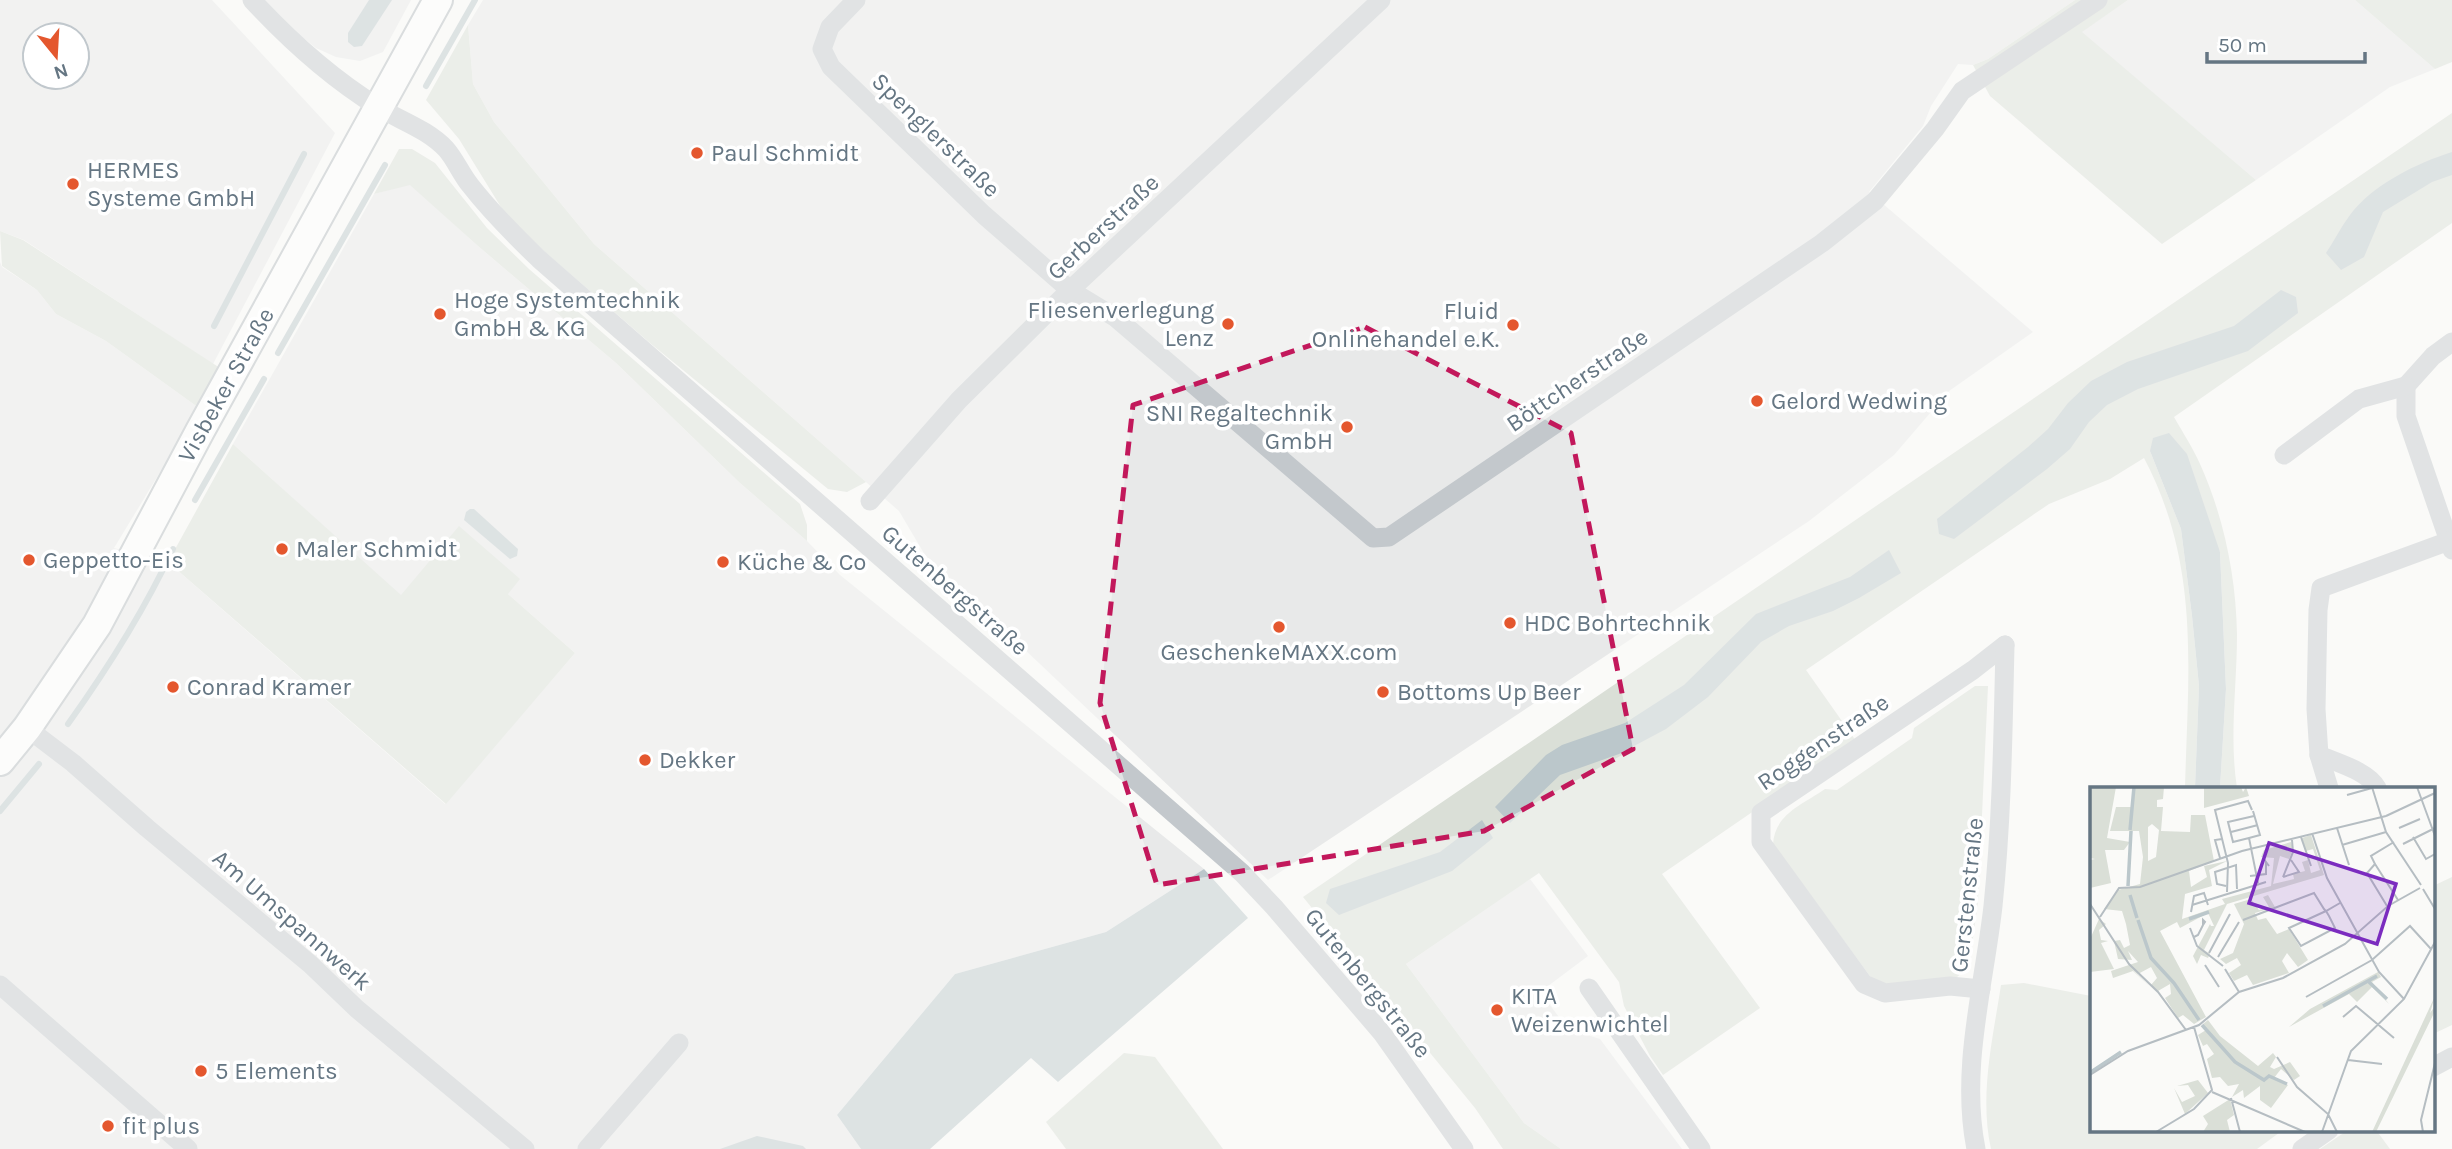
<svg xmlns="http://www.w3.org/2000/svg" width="2452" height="1149" font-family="Karla,sans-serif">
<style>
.built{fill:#e8e9e9;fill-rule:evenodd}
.green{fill:#dadfd7}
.water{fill:#bbc7cb}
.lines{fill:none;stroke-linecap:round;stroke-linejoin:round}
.stream{stroke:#bbc7cb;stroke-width:6}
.secondary-casing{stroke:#b3babf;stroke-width:32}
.street{stroke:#c3c8cc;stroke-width:19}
.secondary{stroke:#fff;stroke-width:28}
.marked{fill:none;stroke:#c2185b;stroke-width:5;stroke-dasharray:14 9;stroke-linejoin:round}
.poi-dot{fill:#e4572e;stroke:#fff;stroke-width:2.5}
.labels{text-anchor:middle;stroke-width:7;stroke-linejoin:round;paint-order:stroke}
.street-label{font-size:24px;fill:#657683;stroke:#fff}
.poi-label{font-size:24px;fill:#657683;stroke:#fff;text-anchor:start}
.inset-river{fill:none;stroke:#bbc7cb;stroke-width:3.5}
.inset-road{fill:none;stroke:#b5bdc2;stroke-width:2}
.view{fill:#7b2cbf;fill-opacity:0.15;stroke:#7b2cbf;stroke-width:3.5}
.inset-edge{fill:none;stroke:#657683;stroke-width:3.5}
</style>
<rect width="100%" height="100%" fill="#fafaf8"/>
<g class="built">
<path d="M 0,0 L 212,0 L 335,133 L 213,364 L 24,240 L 0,231 ZM 35,35 L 77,35 L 77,77 L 35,77 Z"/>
<polygon points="264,0 411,0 383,52 360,61 336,57 316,48 287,25"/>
<polygon points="483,0 2075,0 1988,59 1973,65 1958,64 1931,106 1923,126 1869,192 2033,332 1949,391 1894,455 1809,521 1268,880 925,555 899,511 594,244 494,122 473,84 468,25"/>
<polygon points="2128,0 2355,0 2435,69 2390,87 2256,180 2081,32"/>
<polygon points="410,184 478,246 616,363 740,483 807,541 840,575 1204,869 1106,932 955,974 837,1115 861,1149 0,1149 0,262 2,267 37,290 56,314 106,341 199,408 114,548 168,562 445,804 575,653 507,593 519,579 459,527 401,596 233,444 374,194"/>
<polygon points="1530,879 1588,956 1540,992 1568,1029 1600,1039 1682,1149 1561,1149 1524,1123 1406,964"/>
</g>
<g class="green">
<polygon points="2075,0 2128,0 2082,32 2256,180 2162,244 1990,96 1973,65 1988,59"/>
<polygon points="2355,0 2452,0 2452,62 2435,69"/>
<polygon points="468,25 473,84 494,122 594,244 866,482 847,492 828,489 650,343 545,252 504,212 459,139 426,100"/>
<path d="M 2452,113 L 2452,223 L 2174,417 C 2183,433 2193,448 2200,464 C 2224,517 2236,577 2237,634 C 2237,686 2229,737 2237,788 L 2220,788 L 2226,689 L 2220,552 L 2150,451 L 2181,529 L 2192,616 L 2199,686 L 2195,788 L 2185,788 C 2188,671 2201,566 2144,458 L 2110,479 L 2049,504 L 1806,670 L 1856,741 L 1662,874 L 1760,1008 L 1663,1075 L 1650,1056 L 1624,1006 L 1619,982 L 1539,873 L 1406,964 L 1524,1123 L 1561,1149 L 1503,1149 L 1475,1108 L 1303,897 Z"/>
<polygon points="399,149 412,149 435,163 487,228 529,269 800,504 807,525 807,541 740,483 616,363 478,246 410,185 374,194"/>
<polygon points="0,231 23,240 220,368 199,408 106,341 56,314 37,290 2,266"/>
<polygon points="233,444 401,595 459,526 520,579 508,594 575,653 446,804 168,562"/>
<path d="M 1975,686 L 1988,686 L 1978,901 L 1969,967 L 1957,977 L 1892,986 L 1875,983 L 1773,844 C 1775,814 1802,805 1825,789 L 1837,790 L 1912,738 L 1914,728 Z"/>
<polygon points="2452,877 2452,1025 2433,1034 2433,886"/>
<path d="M 2024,983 L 2091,996 L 2092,1130 L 2283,1130 L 2257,1149 L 1991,1149 C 1979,1095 1993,1038 2001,985 Z"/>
<polygon points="1124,1053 1155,1057 1223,1149 1066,1149 1046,1122"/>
<polygon points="2348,1130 2376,1130 2390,1149 2320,1149"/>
</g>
<g class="water">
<polygon points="369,0 392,0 362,46 354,47 348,42 348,33"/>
<path d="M 2452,152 L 2452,175 L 2432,182 L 2383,212 L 2364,257 L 2341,270 L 2326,253 C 2334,241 2341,227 2350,215 C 2372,185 2417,163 2452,152 Z"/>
<polygon points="2281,290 2296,297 2298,313 2248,351 2138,389 2107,405 2089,422 2070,449 2047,469 1954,539 1939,534 1937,519 2028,447 2048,429 2068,403 2091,381 2127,362 2234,326"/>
<polygon points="2169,433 2187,454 2220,552 2226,689 2220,788 2195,788 2199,686 2192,616 2181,529 2150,451 2153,438"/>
<polygon points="470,509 474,509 518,549 517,556 510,559 464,520 466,512"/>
<polygon points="1889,550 1901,573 1859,598 1833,611 1789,626 1761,642 1708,697 1666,729 1619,754 1560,775 1510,823 1495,807 1546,755 1562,745 1625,723 1684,685 1756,614 1850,577"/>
<polygon points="1482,820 1493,838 1452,871 1339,915 1326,903 1330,889 1440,852"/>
<polygon points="1204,869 1248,918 1058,1082 1031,1058 930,1149 861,1149 837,1115 955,974 1106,932"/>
<polygon points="757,1136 803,1146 806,1149 720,1149"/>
</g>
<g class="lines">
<g class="stream">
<polyline points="426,86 475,0"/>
<polyline points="214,326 304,154"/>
<polyline points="278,353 385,165"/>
<polyline points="195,500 264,379"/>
<path d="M 68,724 C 108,668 144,611 173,549"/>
<polyline points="0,811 39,764"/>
</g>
<g class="secondary-casing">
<polyline id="secondary" points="0,761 27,728 97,625 200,431 438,0"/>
</g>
<g class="street">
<path d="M 252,0 C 290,41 331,78 378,107 C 401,121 427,129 446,149 C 455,159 461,174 470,185 C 491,212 514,235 539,259 L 1242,873 L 1274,907 L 1382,1033 L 1464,1149"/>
<polyline points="856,0 830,27 822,49 831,67 984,215 1070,290 1116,318 1373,538 1389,537 1822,243 1875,201 1935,129 1962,91 2098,0"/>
<polyline points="2406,386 2406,416 2452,550"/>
<polyline points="2406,386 2433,356 2452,342"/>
<polyline points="2284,455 2359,399 2406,386"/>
<polyline points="870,501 959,400 1070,290 1381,0"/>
<polyline points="27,728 73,763 147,828 310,964 357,1009 525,1149"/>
<path d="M 2319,755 C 2337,763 2368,771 2377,788"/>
<polyline points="2329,788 2319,755 2316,709 2318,610 2321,588 2452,540"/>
<polyline points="0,985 188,1149"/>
<polyline points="1589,988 1701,1149"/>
<polyline points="1981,989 1950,986 1885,993 1864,984 1761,842 1761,813 1973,670 2005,645"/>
<polyline points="2433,1067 2452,1057"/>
<polyline points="587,1149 679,1043"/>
<path d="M 1976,1149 C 1960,1069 1984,986 1993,906 C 2002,819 2003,732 2005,645"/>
<polyline points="2302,1149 2329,1130"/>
</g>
<use href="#secondary" class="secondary"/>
</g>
<path d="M0 0H2452V1149H0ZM 1365,327 L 1571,433 L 1633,749 L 1484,831 L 1157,885 L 1100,703 L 1133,405 Z" fill="#fafaf8" fill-opacity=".55" fill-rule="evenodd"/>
<path class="marked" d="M 1365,327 L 1571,433 L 1633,749 L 1484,831 L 1157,885 L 1100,703 L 1133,405 Z"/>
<g class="poi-dot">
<circle cx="697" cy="153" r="7"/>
<circle cx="73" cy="184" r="7"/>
<circle cx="440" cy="314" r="7"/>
<circle cx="1228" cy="324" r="7"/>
<circle cx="1513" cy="325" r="7"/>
<circle cx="1757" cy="401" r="7"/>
<circle cx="1347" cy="427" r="7"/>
<circle cx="282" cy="549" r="7"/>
<circle cx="29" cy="560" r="7"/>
<circle cx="723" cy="562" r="7"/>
<circle cx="1510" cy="623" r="7"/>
<circle cx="1279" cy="627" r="7"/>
<circle cx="173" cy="687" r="7"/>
<circle cx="1383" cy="692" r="7"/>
<circle cx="645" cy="760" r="7"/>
<circle cx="1497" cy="1010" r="7"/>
<circle cx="201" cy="1071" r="7"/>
<circle cx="108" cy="1126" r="7"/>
</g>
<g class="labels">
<g class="street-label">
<text transform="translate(936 135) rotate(44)" y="8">Spenglerstraße</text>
<text transform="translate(1103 227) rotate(-43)" y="8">Gerberstraße</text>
<text transform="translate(1577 380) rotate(-34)" y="8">Böttcherstraße</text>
<text transform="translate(226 385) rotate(-61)" y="8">Visbeker Straße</text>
<text transform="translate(955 590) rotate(41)" y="8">Gutenbergstraße</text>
<text transform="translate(1823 742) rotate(-34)" y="8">Roggenstraße</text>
<text transform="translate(1967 895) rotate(-84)" y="8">Gerstenstraße</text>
<text transform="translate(292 920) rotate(41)" y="8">Am Umspannwerk</text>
<text transform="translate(1368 983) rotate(51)" y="8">Gutenbergstraße</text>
</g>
<g class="poi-label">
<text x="711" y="161">Paul Schmidt</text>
<text x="87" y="178">HERMES<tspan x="87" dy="28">Systeme GmbH</tspan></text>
<text x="454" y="308">Hoge Systemtechnik<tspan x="454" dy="28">GmbH &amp; KG</tspan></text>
<text x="1214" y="318" text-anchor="end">Fliesenverlegung<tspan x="1214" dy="28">Lenz</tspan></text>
<text x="1499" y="319" text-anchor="end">Fluid<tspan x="1499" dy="28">Onlinehandel e.K.</tspan></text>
<text x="1771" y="409">Gelord Wedwing</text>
<text x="1333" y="421" text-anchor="end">SNI Regaltechnik<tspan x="1333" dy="28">GmbH</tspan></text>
<text x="296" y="557">Maler Schmidt</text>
<text x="43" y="568">Geppetto-Eis</text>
<text x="737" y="570">Küche &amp; Co</text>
<text x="1524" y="631">HDC Bohrtechnik</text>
<text x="1279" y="660" text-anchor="middle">GeschenkeMAXX.com</text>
<text x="187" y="695">Conrad Kramer</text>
<text x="1397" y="700">Bottoms Up Beer</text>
<text x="659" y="768">Dekker</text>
<text x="1511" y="1004">KITA<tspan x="1511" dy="28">Weizenwichtel</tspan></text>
<text x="215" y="1079">5 Elements</text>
<text x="122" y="1134">fit plus</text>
</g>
</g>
<g transform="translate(2090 787)">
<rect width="345" height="345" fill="#fafaf8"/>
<path d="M 0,0 L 26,0 L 17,51 L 40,55 L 34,63 L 15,63 L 21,96 L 0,101 L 0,73 L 5,72 L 0,71 ZM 45,0 L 74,0 L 73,12 L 67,13 L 67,20 L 73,20 L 71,44 L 100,45 L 101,28 L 115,28 L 124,74 L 99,84 L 101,100 L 117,90 L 114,79 L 137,74 L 119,83 L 122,99 L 95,107 L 92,132 L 135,117 L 132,112 L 181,99 L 184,71 L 171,70 L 174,63 L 201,55 L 203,62 L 199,72 L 190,69 L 183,97 L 204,92 L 203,87 L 215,84 L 212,75 L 218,73 L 221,86 L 230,83 L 223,62 L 216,64 L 212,51 L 221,48 L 234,88 L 137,117 L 114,163 L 120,167 L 118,171 L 111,168 L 107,177 L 103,169 L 120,137 L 121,139 L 124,139 L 118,126 L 90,141 L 87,135 L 70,144 L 116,230 L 104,237 L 93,228 L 88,231 L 75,211 L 81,207 L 80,197 L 68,204 L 61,198 L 67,191 L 61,180 L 48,187 L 42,182 L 58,198 L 43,184 L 23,191 L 21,184 L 48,175 L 38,164 L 42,173 L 28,172 L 24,154 L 30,153 L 34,161 L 40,158 L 36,137 L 32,124 L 14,122 L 28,103 L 50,97 L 53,70 L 49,44 L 20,44 L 26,20 L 42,20 ZM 62,37 L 69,43 L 66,70 L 58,74 L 58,40 ZM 114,0 L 151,0 L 153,5 L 156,0 L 159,9 L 114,21 ZM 178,108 L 185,120 L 165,126 L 168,133 L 176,131 L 187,147 L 199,142 L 218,173 L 208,180 L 197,166 L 192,174 L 199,186 L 163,198 L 157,188 L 144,194 L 139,186 L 151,178 L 147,171 L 136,177 L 130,172 L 143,166 L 154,137 L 144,117 L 161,112 L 169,123 L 179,120 L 173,110 ZM 9,132 L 16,137 L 9,143 L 11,153 L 18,154 L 11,156 L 24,182 L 0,185 L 0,152 ZM 288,185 L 291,190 L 282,195 L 299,217 L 282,200 L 267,215 L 259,207 L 199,240 L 220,222 ZM 345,209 L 340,226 L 345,219 L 345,224 L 286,345 L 282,345 ZM 118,233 L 130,249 L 168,279 L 183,266 L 186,270 L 180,280 L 184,282 L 200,275 L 210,289 L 204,293 L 191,282 L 184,291 L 198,298 L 181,321 L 170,313 L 170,299 L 154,311 L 153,303 L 142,310 L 149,297 L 138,299 L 130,290 L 122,291 L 117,272 L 124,267 L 117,257 L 113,259 L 108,248 L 116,243 L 113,237 ZM 108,293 L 118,306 L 95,327 L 84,301 L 92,315 L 105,309 L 98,298 L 87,299 ZM 140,312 L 144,328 L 137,333 L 140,345 L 113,345 L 118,337 L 113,329 Z" fill="#dadfd7" fill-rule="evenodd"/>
<path class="inset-river" d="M 40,43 L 44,0M 38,99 L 41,44M 40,108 L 47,131M 99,132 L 119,125M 48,133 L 61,171 L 84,196 L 109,233M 279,195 L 297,212M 233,219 L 287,189M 112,238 L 145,275 L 174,293 L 179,289 L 197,297M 1,285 L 31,265"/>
<path class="inset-road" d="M 282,0 L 296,45 L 331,98M 327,0 L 345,49M 257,8 L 282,1M 163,24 L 170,48 L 159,51 L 168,96M 296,29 L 345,6M 247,41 L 259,78M 309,41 L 330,32M 141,45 L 168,38M 222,46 L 237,91 L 289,185 L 314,212M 211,50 L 221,79M 323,50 L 336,72 L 345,67M 159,51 L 143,55 L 138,35 L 164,29M 313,57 L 345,41M 252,58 L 296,45M 130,71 L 125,53 L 132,52M 285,77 L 308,113M 160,89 L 176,87 L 176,75 L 179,79M 193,90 L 203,65 L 202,53M 193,90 L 209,85 L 201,73M 136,99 L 127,97 L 125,85 L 146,78 L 147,102M 333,102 L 345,122M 137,105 L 138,76 L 125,23 L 158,14 L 162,23M 0,117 L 39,177 L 68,205 L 96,243M 102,118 L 176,95M 297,119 L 277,86 L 285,77 L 281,69 L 304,55M 101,125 L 104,109 L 114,106 L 118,118M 10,130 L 29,101 L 50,100 L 152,64 L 296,29M 153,133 L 224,106 L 234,122 L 236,124 L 239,129 L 245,141 L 211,159 L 199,141 L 236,124 L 250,116M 100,141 L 107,159 L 133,179M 104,150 L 108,148 L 113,138 L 115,135 L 113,133 L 113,138M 119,166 L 140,127M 128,170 L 149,135M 115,178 L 129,200M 135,182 L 149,205M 216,210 L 282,173 L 320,139 L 341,162M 253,230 L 266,219 L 304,251M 187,270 L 207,300 L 238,327 L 247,345M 258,273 L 292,277M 0,288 L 38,264 L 109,238 L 149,205 L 193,191 L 255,157 L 298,119 L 330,101M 122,305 L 215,345M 141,311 L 150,345M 66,345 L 104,322 L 122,303 L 104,240M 232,345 L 261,264 L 314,212 L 345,155M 333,345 L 331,333 L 345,276"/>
<path class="view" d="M 179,56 L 306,97 L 287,157 L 159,116 Z"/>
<rect width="345" height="345" class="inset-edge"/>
</g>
<g transform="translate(56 56) rotate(162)"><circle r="33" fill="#ffffff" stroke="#c1c8cd" stroke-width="2"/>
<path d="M0-5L12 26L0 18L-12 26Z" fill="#e4572e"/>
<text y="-10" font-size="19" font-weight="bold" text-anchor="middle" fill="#657683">N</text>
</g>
<path d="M2207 52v10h158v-10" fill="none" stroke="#657683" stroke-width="3.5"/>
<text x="2218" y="52" font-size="21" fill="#657683" stroke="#ffffff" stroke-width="5" paint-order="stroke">50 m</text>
</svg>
